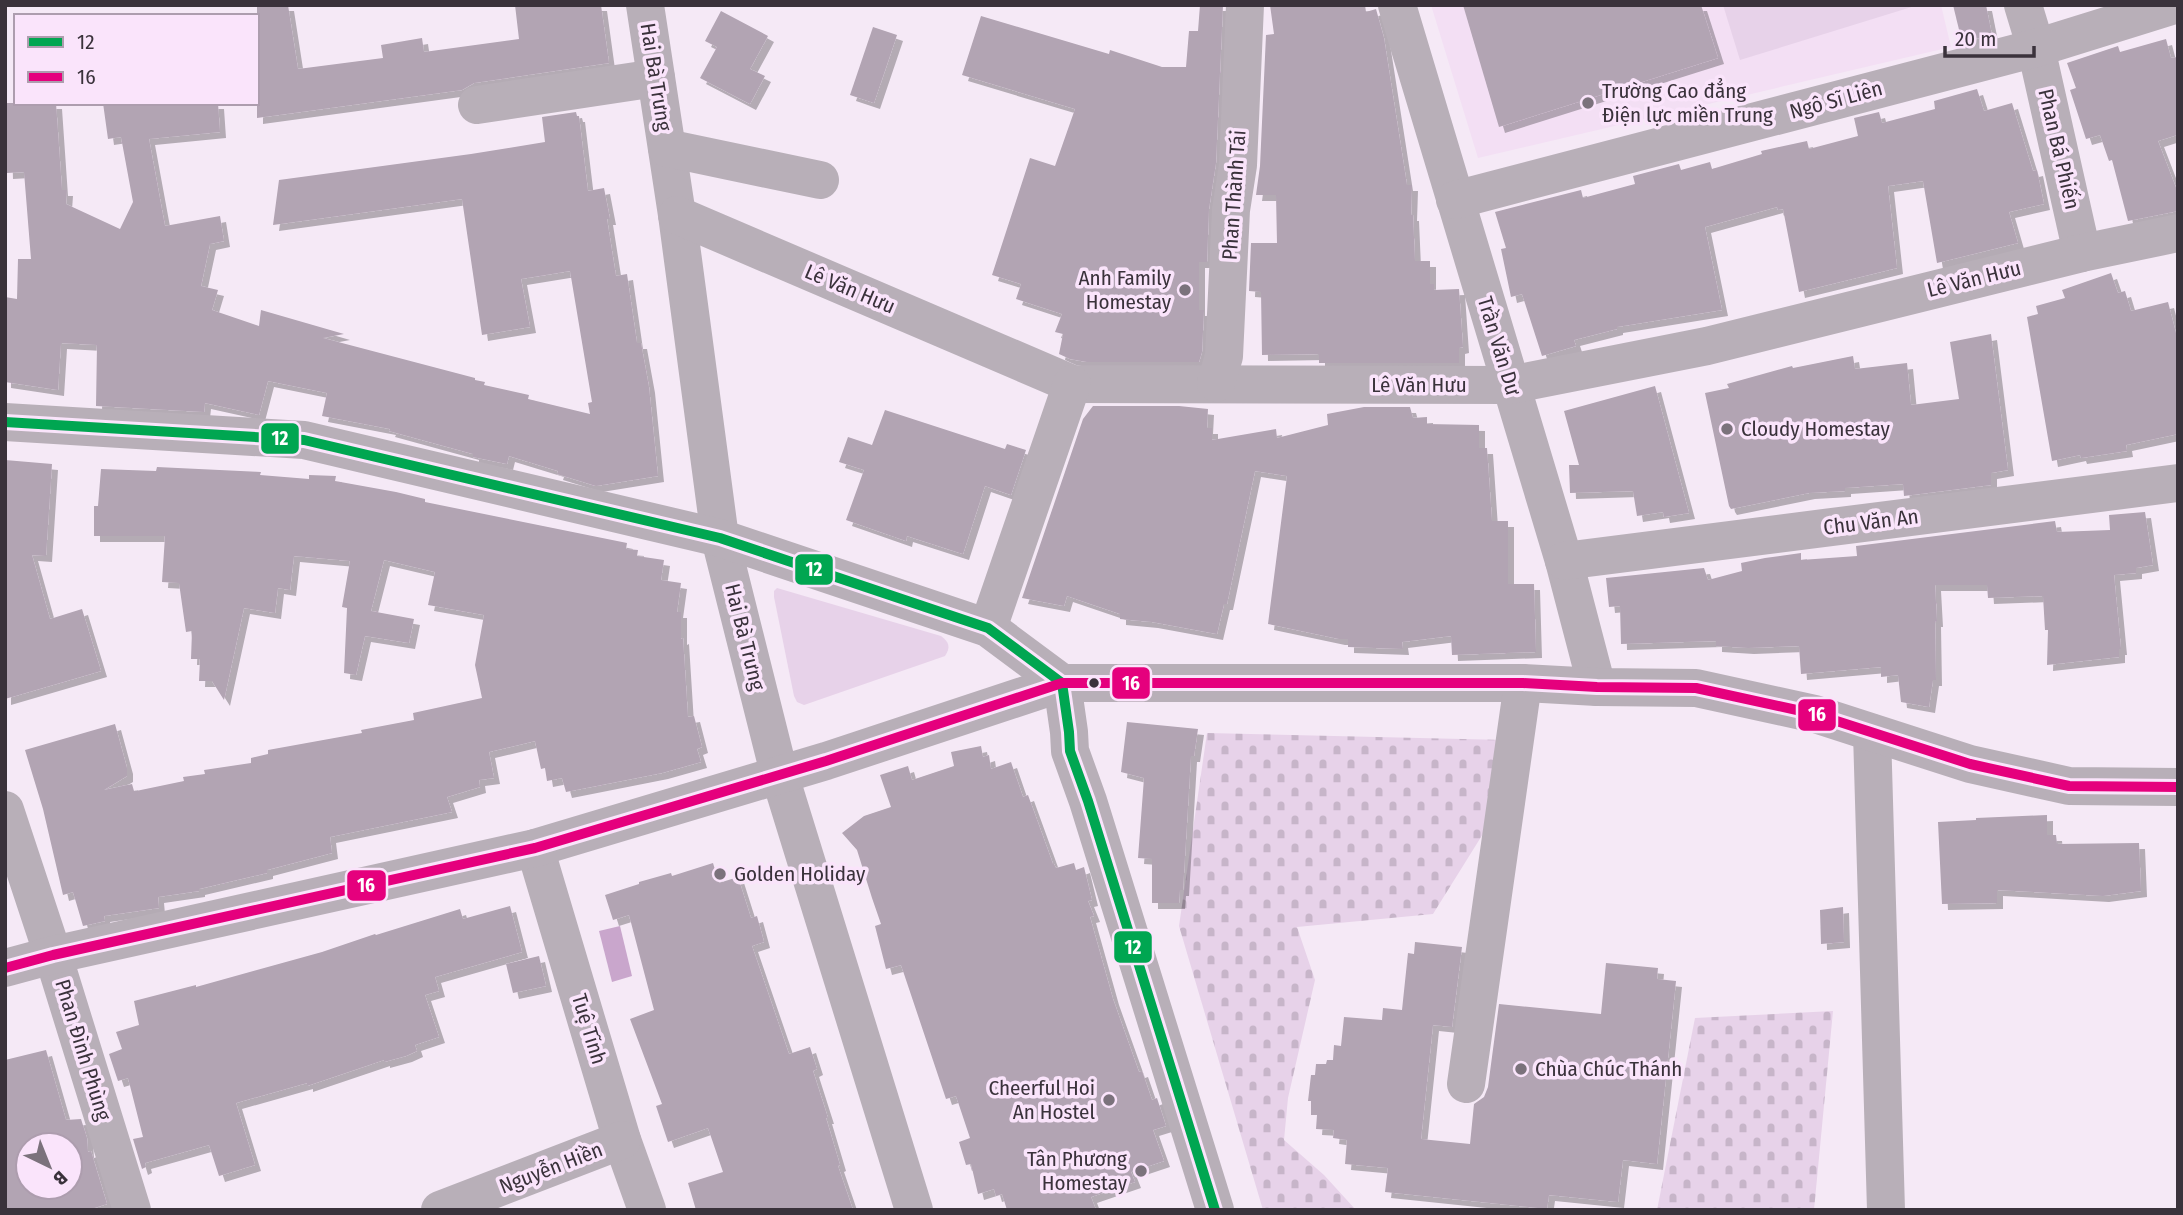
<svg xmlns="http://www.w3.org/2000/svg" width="2183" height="1215" font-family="'Fira Sans Condensed',sans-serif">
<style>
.built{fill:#f3dff4}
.grass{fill:#e7d2e9}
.cemetery{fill:url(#cemetery-stones)}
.water{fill:#c9a6cc}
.building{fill:#b2a4b3;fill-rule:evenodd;filter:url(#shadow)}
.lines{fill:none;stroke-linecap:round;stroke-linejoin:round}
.minor{stroke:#b8afb8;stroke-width:38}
.bus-1-casing{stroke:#fae4fb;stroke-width:16}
.bus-2-casing{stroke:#fae4fb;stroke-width:16}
.bus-1{stroke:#00a651;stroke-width:10}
.bus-2{stroke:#e5007d;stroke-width:10}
.poi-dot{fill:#7b727c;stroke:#fae4fb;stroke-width:2.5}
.bus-dot{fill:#3a323b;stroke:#fae4fb;stroke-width:2.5}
.labels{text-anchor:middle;stroke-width:7;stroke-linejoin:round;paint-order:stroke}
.street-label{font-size:21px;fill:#3a323b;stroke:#fae4fb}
.poi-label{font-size:21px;fill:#3a323b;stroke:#fae4fb;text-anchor:start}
.line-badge{stroke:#fae4fb;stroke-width:2.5}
.badge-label{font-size:19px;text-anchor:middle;font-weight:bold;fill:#fff}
</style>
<defs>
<pattern id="cemetery-stones" width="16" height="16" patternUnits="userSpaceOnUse" patternTransform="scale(1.75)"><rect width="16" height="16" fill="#e7d2e9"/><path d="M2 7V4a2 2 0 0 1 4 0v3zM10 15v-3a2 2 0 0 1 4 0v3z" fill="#c7b5c9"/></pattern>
<filter id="shadow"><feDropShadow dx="6" dy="6" stdDeviation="0" flood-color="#0004"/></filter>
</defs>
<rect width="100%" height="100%" fill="#f5e9f6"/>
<polygon class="built" points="1431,5 1941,5 1951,47 1478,158"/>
<g class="grass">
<polygon points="1723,5 1918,5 1740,60"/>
<path d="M 777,588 L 941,636 C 949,642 951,647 945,656 L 804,705 L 797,702 L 794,696 L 774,597 L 774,591 Z"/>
</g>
<g class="cemetery">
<polygon points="1207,733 1505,740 1496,813 1433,914 1297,927 1315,980 1288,1098 1284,1140 1324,1175 1356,1210 1263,1210 1179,926"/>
<polygon points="1833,1011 1814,1210 1657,1210 1695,1018"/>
</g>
<polygon class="water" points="620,926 632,976 612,982 599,931"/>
<g class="building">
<polygon points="257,5 288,5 298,69 383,58 381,45 422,38 424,52 519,39 515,5 601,5 609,63 474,83 462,90 257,118"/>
<polygon points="1200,5 1223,5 1216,163 1209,209 1207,262 1199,262 1199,310 1204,310 1202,352 1199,362 1087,362 1070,359 1059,354 1063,334 1055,332 1062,314 1016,299 1021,284 992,275 1030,158 1055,166 1075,109 962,75 981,16 1109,54 1110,50 1162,67 1186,67 1189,31 1198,31"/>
<polygon points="1270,5 1365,5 1366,12 1376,9 1384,38 1407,185 1412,185 1411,215 1413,215 1415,261 1430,261 1430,284 1434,284 1434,290 1459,289 1463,347 1459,348 1459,363 1319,363 1319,354 1262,355 1261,292 1249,291 1251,243 1277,243 1276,195 1256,195 1260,166 1266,35 1274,34"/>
<polygon points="1463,5 1701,5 1718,58 1499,127"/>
<polygon points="1953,5 1986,5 1992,35 1962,42"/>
<polygon points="721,11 768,36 750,69 765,76 750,104 700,78 717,47 705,41"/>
<polygon points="873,27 897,35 874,103 850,95"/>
<polygon points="2166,39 2171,58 2178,57 2177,135 2158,141 2178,193 2178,211 2128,221 2112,160 2109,161 2100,135 2086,139 2070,90 2076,88 2067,63 2118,46 2120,52"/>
<polygon points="1977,89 1984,111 2012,103 2033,171 2037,170 2044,204 2009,212 2018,243 1937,263 1923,181 1888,186 1897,268 1799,292 1783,209 1778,210 1777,207 1705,227 1722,310 1617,327 1617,329 1574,340 1576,346 1542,356 1522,294 1511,297 1501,249 1506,248 1495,212 1581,190 1583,198 1635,184 1633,176 1679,164 1681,170 1710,162 1712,169 1762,154 1761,151 1807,141 1809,149 1858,136 1854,118 1879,112 1882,123 1935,109 1934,101"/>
<polygon points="5,103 56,103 62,190 67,190 66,204 120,229 133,202 121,137 108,139 103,103 218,103 220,132 149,139 165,226 220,216 224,241 210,244 201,286 218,290 212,310 259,326 261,310 344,334 323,338 475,378 475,380 485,382 484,385 529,395 528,399 590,414 588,403 592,402 570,271 521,279 530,327 482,335 462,199 273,225 279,180 471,154 545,142 542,117 576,112 577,116 579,116 588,191 604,188 610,219 607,219 616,276 627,274 637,343 641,343 649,387 658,476 596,486 557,474 558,471 509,456 507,464 473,457 473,454 389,431 390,429 322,416 327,393 268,381 259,415 205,403 204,412 96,406 97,345 61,343 58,390 5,382 5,297 17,299 18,259 31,259 24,172 7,173"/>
<polygon points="2111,273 2118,293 2125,291 2131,311 2168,302 2178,341 2178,434 2126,445 2127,451 2081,458 2080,455 2052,461 2027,317 2038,314 2036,306 2065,298 2062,290"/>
<polygon points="1991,334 2008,470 1991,473 1991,485 1904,496 1903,484 1845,488 1845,491 1809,493 1731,509 1729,506 1705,393 1729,388 1727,384 1792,366 1793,368 1853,356 1855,369 1907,363 1911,405 1959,399 1950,342"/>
<polygon points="1655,386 1689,513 1664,517 1663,512 1637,516 1633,491 1570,493 1569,465 1579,465 1564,411"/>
<polygon points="1093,406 1179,406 1208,409 1207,428 1212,428 1212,440 1276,429 1277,438 1328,425 1327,414 1364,407 1410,407 1413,418 1427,417 1427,424 1479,425 1479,448 1487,448 1492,521 1508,521 1508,584 1534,584 1536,652 1452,655 1451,636 1402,642 1403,649 1348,647 1348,639 1339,639 1268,624 1287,476 1255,471 1227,604 1224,604 1217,634 1152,622 1120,619 1120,614 1067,596 1064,606 1022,598 1083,419"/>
<polygon points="885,410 1005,449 1007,444 1026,450 1011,495 985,486 963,554 907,536 906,541 846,520 864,470 839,462 848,437 872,445"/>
<polygon points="5,460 52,464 46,556 32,555 50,619 82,609 101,671 5,699"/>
<polygon points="157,467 261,472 260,475 309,479 309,475 336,476 335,481 396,492 425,499 425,502 627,543 626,549 638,550 637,556 664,560 661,580 681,583 677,612 681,612 681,639 683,638 688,717 694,716 702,747 697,749 701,762 662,773 566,792 562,778 547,781 545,768 541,769 535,741 489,752 494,778 479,780 480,787 447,797 452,812 330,837 332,853 267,870 267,873 199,889 199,891 158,897 159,908 104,916 105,921 83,926 73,892 63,895 43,809 25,750 115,724 127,768 127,776 104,790 132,784 134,791 136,791 184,781 183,777 205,774 204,770 251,763 251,758 268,754 268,750 362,733 361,730 414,720 413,713 482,698 475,665 484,615 428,605 435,572 384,560 371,611 414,619 409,643 365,636 356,675 344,673 347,608 342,607 350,561 294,556 290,590 278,588 275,613 244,608 224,700 212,681 199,681 200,659 191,659 192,631 186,632 179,583 162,582 165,536 94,536 94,506 98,506 101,469 156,471"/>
<polygon points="2145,512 2153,565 2136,568 2136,573 2114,575 2121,649 2119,649 2119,657 2047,665 2048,630 2045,630 2043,596 1988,598 1987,585 1935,585 1937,621 1935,621 1936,680 1933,680 1929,707 1901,702 1898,675 1881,677 1881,667 1801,674 1799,646 1748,648 1716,646 1716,641 1621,644 1620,606 1609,607 1606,578 1704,568 1708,580 1742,571 1741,563 1765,558 1801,553 1801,560 1857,556 1856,546 2055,521 2057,532 2110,530 2109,515"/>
<polygon points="1127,722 1198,729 1194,756 1191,756 1183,890 1180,890 1179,903 1152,903 1152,859 1138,858 1144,778 1121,772"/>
<polygon points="981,746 983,757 989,755 991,769 1011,762 1023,797 1028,795 1053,864 1054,864 1056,868 1074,863 1076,870 1084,867 1092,900 1088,901 1094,916 1090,917 1113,999 1139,1072 1142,1071 1152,1100 1157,1098 1166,1126 1153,1130 1164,1161 1131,1172 1135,1182 1091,1197 1096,1210 1007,1210 1002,1194 996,1196 994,1189 978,1194 971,1164 966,1165 959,1142 970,1138 956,1096 946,1099 901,965 886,969 875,926 881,924 872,898 857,850 842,833 864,816 891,807 880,775 908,766 912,780 954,766 951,752"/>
<polygon points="2047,815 2047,835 2056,835 2057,844 2139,843 2141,891 2103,896 1997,890 1997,903 1942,904 1938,822 1976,820 1976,818"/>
<polygon points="713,863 719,883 738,877 751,918 757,916 764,942 752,946 789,1054 810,1047 817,1069 813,1071 828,1118 826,1118 840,1165 838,1166 853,1210 696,1210 688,1183 723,1172 708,1128 668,1142 656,1106 662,1104 630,1019 654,1010 629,915 613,920 605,895 639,884 639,882 671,873 672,876"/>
<polygon points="510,906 522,952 435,977 439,991 425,995 439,1037 415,1045 417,1051 406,1056 384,1062 384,1060 307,1086 307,1083 236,1103 255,1165 219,1176 209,1145 145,1163 146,1167 142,1169 133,1139 143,1137 128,1078 118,1081 109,1054 122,1049 116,1032 139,1025 134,1001 196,985 196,987 322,952 375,934 376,935 460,909 463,919"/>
<polygon points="1843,907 1844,942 1821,944 1820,910"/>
<polygon points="1415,942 1462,947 1452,1027 1433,1025 1421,1139 1470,1144 1474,1104 1484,1097 1488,1087 1499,1004 1601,1014 1606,963 1658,968 1657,979 1676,981 1657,1164 1623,1160 1618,1202 1549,1195 1547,1209 1385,1192 1388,1168 1345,1164 1347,1140 1333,1138 1334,1130 1316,1129 1317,1115 1311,1115 1311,1101 1308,1101 1311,1075 1315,1075 1316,1064 1326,1064 1327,1060 1333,1060 1334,1045 1341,1046 1344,1017 1382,1020 1383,1008 1402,1010 1408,953 1414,954"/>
<polygon points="539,956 546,986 513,993 506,964"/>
<path d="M 46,1050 L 66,1120 L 81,1119 L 87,1138 L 88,1152 L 91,1151 L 107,1204 L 88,1210 L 5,1210 L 5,1060 ZM 28,1145 L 70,1145 L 70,1187 L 28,1187 Z"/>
</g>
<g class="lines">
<g class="minor">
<polyline points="645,5 677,215 720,538 779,773 914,1210"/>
<polyline points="1397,5 1564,561 1597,687"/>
<polyline points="2023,5 2036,48 2082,253"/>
<polyline points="477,105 656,78"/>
<polyline points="667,148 820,180"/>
<polyline points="1455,200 2036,48 2174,5"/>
<polyline points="677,215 1072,384 1510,385 1707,346 2082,253 2178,233"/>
<polyline points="1216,383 1224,356 1231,210 1238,165 1245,5"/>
<polyline points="5,422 304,440 720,538 988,628 1062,683 1069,732 1070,751 1088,801 1215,1210"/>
<polyline points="1564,561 2178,483"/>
<polyline points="988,628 1072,384"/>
<polyline points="1872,733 1886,1210"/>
<polyline points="5,810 53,955 132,1210"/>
<polyline points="535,848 622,1140 647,1210"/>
<polyline points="5,968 53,955 535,848 826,761 1062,683 1523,683 1597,687 1696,688 1815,714 1970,764 2069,786 2178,787"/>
<polyline points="1466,1084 1523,683"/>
<polyline points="440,1210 622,1140"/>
</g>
<g class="bus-1-casing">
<polyline id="bus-1" points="5,422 304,440 720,538 988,628 1062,683 1069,732 1070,751 1088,801 1215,1210"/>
</g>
<g class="bus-2-casing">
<polyline id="bus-2" points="5,968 53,955 535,848 826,761 1062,683 1523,683 1597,687 1696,688 1815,714 1970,764 2069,786 2178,787"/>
</g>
<use href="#bus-1" class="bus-1"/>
<use href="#bus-2" class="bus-2"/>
</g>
<g class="poi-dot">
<circle cx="1588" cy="103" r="7"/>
<circle cx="1185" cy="290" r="7"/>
<circle cx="1727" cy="429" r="7"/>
<circle cx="720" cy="874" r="7"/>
<circle cx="1521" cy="1069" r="7"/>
<circle cx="1109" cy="1100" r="7"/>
<circle cx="1141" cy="1171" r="7"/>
</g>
<circle class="bus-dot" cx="1094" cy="683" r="6"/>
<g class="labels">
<g class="street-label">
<text transform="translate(656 77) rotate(81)" y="7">Hai Bà Trưng</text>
<text transform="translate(1836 100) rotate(-15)" y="7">Ngô Sĩ Liên</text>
<text transform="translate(2059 149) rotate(77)" y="7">Phan Bá Phiến</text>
<text transform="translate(1234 195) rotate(-86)" y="7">Phan Thành Tái</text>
<text transform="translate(1974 279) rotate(-14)" y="7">Lê Văn Hưu</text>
<text transform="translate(850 289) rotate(23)" y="7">Lê Văn Hưu</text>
<text transform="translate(1499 346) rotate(73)" y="7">Trần Văn Dư</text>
<text x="1419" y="392">Lê Văn Hưu</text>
<text transform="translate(1871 522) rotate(-7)" y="7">Chu Văn An</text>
<text transform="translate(745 637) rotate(76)" y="7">Hai Bà Trưng</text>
<text transform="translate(589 1029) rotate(73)" y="7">Tuệ Tĩnh</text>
<text transform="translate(83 1050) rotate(73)" y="7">Phan Đình Phùng</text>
<text transform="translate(551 1168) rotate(-21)" y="7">Nguyễn Hiền</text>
</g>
<g class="poi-label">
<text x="1602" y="98">Trường Cao đẳng<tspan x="1602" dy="24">Điện lực miền Trung</tspan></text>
<text x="1171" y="285" text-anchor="end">Anh Family<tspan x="1171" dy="24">Homestay</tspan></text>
<text x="1741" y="436">Cloudy Homestay</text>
<text x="734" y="881">Golden Holiday</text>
<text x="1535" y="1076">Chùa Chúc Thánh</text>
<text x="1095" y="1095" text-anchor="end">Cheerful Hoi<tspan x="1095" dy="24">An Hostel</tspan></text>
<text x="1127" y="1166" text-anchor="end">Tân Phương<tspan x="1127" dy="24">Homestay</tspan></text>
</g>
</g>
<g class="line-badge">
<rect x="260" y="422" width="40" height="33" rx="7" fill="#00a651"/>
<rect x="794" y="553" width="40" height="33" rx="7" fill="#00a651"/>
<rect x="1111" y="666" width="40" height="34" rx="7" fill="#e5007d"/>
<rect x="1797" y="698" width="40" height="34" rx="7" fill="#e5007d"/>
<rect x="346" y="869" width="41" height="33" rx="7" fill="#e5007d"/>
<rect x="1113" y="930" width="40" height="34" rx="7" fill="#00a651"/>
</g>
<g class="badge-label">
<text x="280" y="445">12</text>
<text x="814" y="576">12</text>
<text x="1131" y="690">16</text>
<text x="1817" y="721">16</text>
<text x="366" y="892">16</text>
<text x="1133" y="954">12</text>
</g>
<rect width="2183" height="1215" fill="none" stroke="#3a323b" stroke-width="14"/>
<rect x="14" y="14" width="245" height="91" fill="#fae4fb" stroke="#ad9dae" stroke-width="2"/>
<rect x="28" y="37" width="35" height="10" fill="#00a651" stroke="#ad9dae" stroke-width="2"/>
<text x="77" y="49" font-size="21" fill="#3a323b">12</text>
<rect x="28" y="72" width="35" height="10" fill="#e5007d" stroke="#ad9dae" stroke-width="2"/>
<text x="77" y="84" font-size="21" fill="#3a323b">16</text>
<g transform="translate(49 1166) rotate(137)"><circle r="33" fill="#fae4fb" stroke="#ad9dae" stroke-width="2"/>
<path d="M0-5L12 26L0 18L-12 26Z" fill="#7b727c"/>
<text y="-10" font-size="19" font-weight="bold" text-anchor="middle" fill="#3a323b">B</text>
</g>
<path d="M1945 46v10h89v-10" fill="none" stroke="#3a323b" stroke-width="3.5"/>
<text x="1955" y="46" font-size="21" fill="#3a323b" stroke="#fae4fb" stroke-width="5" paint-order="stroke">20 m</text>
</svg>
